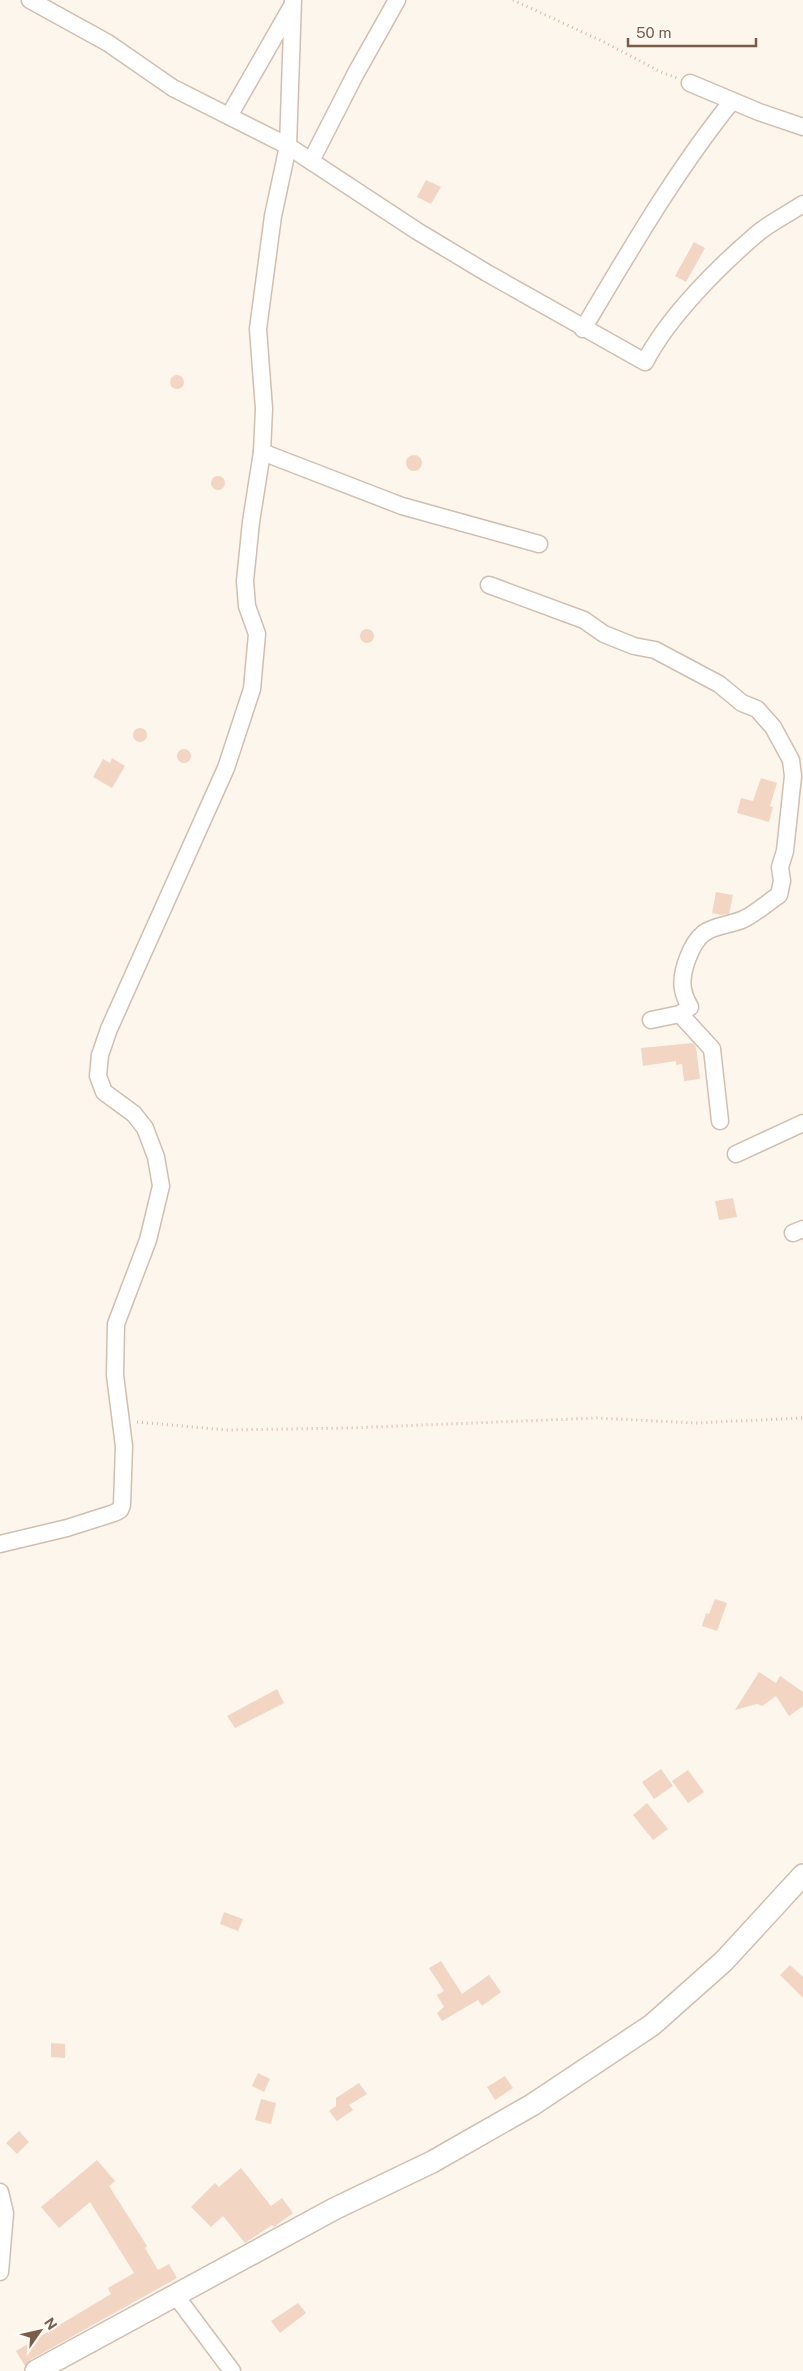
<svg xmlns="http://www.w3.org/2000/svg" width="803" height="2371" font-family="'Public Sans',sans-serif">
<style>
.building{fill:#f3d5c3}
.lines{fill:none;stroke-linecap:round;stroke-linejoin:round}
.minor-casing{stroke:#d1beb0;stroke-width:19}
.tertiary-casing{stroke:#d1beb0;stroke-width:24}
.path{stroke:#d9b8a5;stroke-width:3;stroke-dasharray:1 4;stroke-linecap:butt}
.minor{stroke:#fff;stroke-width:16}
.tertiary{stroke:#fff;stroke-width:21}
</style>
<rect width="100%" height="100%" fill="#fdf6ec"/>
<g class="building">
<polygon points="426,180 441,187 431,204 417,197"/>
<polygon points="694,242 705,248 686,282 675,276"/>
<circle cx="177" cy="382" r="7"/>
<circle cx="414" cy="463" r="8"/>
<circle cx="218" cy="483" r="7"/>
<circle cx="367" cy="636" r="7"/>
<circle cx="140" cy="735" r="7"/>
<circle cx="184" cy="756" r="7"/>
<polygon points="112,758 125,766 112,788 93,777 103,759 110,763"/>
<polygon points="761,778 777,783 770,806 773,807 769,822 737,813 741,798 753,801"/>
<polygon points="716,892 733,895 729,914 722,915 712,913"/>
<polygon points="693,1043 696,1047 700,1079 684,1081 682,1064 676,1065 676,1061 643,1066 641,1048"/>
<polygon points="733,1198 737,1217 719,1220 715,1201"/>
<polygon points="715,1599 727,1603 717,1631 702,1626 706,1613 709,1614"/>
<polygon points="759,1672 776,1683 780,1676 803,1692 803,1706 789,1716 776,1696 762,1706 757,1704 735,1710"/>
<polygon points="277,1689 284,1703 235,1728 227,1716"/>
<polygon points="661,1769 673,1786 654,1799 642,1782"/>
<polygon points="688,1770 704,1792 688,1803 672,1781"/>
<polygon points="647,1803 668,1829 653,1840 633,1815"/>
<polygon points="224,1912 243,1919 238,1931 220,1924"/>
<polygon points="441,1961 462,1994 489,1975 501,1992 482,2006 478,2000 442,2021 437,2013 444,2007 437,1995 444,1991 429,1968"/>
<polygon points="790,1965 803,1977 803,1998 780,1975"/>
<polygon points="51,2043 65,2044 65,2058 51,2057"/>
<polygon points="258,2073 270,2079 264,2092 252,2086"/>
<polygon points="505,2076 513,2088 495,2100 487,2087"/>
<polygon points="359,2083 367,2094 349,2105 353,2110 337,2121 329,2111 336,2106 336,2098"/>
<polygon points="261,2099 276,2103 271,2124 255,2120"/>
<polygon points="19,2131 29,2142 17,2154 6,2143"/>
<polygon points="97,2160 115,2181 109,2186 147,2246 145,2248 158,2270 169,2264 177,2278 30,2360 25,2366 16,2351 111,2294 108,2288 134,2273 90,2202 59,2228 41,2207"/>
<polygon points="241,2168 271,2206 282,2198 293,2213 274,2227 272,2225 245,2243 223,2216 211,2227 191,2207 215,2183 219,2187"/>
<polygon points="298,2303 306,2313 280,2333 271,2321"/>
</g>
<g class="lines">
<g class="minor-casing">
<g id="minor">
<path d="M 30,0 L 108,43 L 173,88 L 288,146 L 417,231 L 487,273 L 645,362 C 668,317 719,266 758,233 C 771,222 788,214 803,204"/>
<polyline points="690,83 759,112 803,127"/>
<polyline points="229,116 292,6"/>
<polyline points="311,161 356,73 397,0"/>
<path d="M 583,329 C 630,250 675,172 732,101"/>
<polyline points="262,452 402,506 539,544"/>
<path d="M 489,585 L 584,620 L 604,634 L 634,646 L 655,650 L 719,684 L 742,703 L 757,709 L 773,727 L 791,760 L 793,776 L 785,851 L 780,867 L 782,881 L 779,895 C 767,903 756,913 744,919 C 731,925 715,925 704,933 C 691,943 680,973 683,989 C 684,995 687,1002 690,1007 L 680,1014 L 651,1020"/>
<polyline points="680,1014 712,1049 720,1121"/>
<polyline points="736,1154 803,1123"/>
<polyline points="793,1233 803,1229"/>
<polyline points="0,1544 67,1528 114,1513 120,1510 122,1505 124,1446 115,1375 116,1324 148,1240 161,1186 156,1157 145,1128 134,1114 104,1092 98,1076 100,1055 109,1029 226,768 252,689 257,634 247,606 245,581 251,522 262,452 264,409 258,329 273,216 288,146 293,0"/>
<polyline points="0,2192 5,2213 0,2272"/>
<polyline points="176,2296 232,2371"/>
</g>
</g>
<g class="tertiary-casing">
<polyline id="tertiary" points="36,2371 334,2209 432,2162 532,2105 652,2025 724,1961 803,1875"/>
</g>
<g class="path">
<polyline points="513,0 604,42 661,72 677,78"/>
<polyline points="137,1422 227,1430 349,1428 597,1418 696,1423 803,1418"/>
</g>
<use href="#minor" class="minor"/>
<use href="#tertiary" class="tertiary"/>
</g>
<g transform="translate(40 2331) rotate(56)" stroke="#fffaf3" stroke-width="4" paint-order="stroke">
<path d="M0-4L9 19L0 12L-9 19Z" fill="#7a5c4d"/>
<text y="-8" font-size="14" font-weight="bold" text-anchor="middle" fill="#7a5c4d">N</text>
</g>
<path d="M628 38v8h128v-8" fill="none" stroke="#7a5c4d" stroke-width="2.5"/>
<text x="636" y="38" font-size="15" fill="#7a5c4d" stroke="#fffaf3" stroke-width="4" paint-order="stroke">50 m</text>
</svg>
